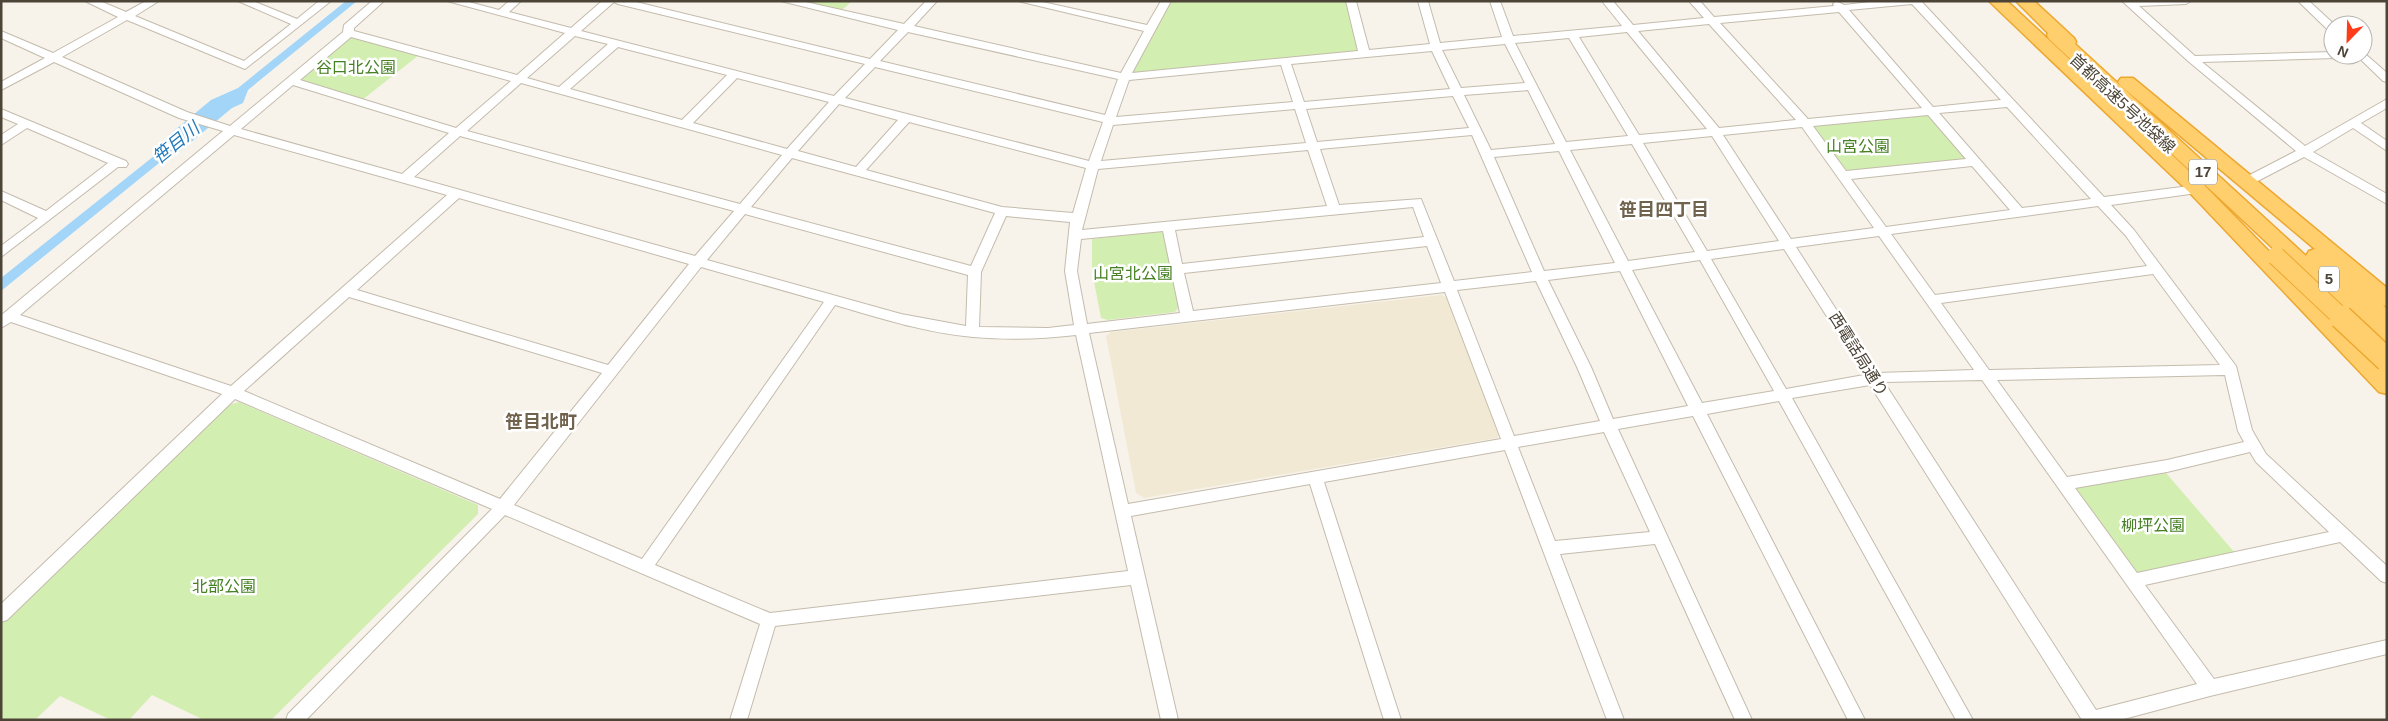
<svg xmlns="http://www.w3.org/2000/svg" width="2388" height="721" font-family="Helvetica,'Noto Sans JP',sans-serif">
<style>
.education{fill:#f1e9d4}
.green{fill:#d2eeb0}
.water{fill:#a3d5f8}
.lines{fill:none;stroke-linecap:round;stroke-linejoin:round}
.minor-casing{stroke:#c4bbac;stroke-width:2}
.highway-casing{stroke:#eda72e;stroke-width:3}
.minor{fill:#fff;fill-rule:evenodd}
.highway{fill:#ffcf6e;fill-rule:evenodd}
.highway-bridge-far1-casing{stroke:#eda72e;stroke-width:20;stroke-linecap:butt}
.highway-bridge-casing{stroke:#eda72e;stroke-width:26;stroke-linecap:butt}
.highway-bridge-far1{stroke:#ffcf6e;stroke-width:18}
.highway-bridge{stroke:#ffcf6e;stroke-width:23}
.labels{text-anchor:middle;stroke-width:5;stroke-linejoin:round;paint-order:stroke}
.shield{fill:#fff;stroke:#827c73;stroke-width:1}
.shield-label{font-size:15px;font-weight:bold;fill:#4c4437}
.park-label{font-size:16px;fill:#458022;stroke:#fff}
.street-label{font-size:16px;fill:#4c4437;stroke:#fff}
.water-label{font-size:18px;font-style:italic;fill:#237bbc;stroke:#fff}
.neighbourhood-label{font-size:18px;font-weight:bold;fill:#70624d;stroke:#fff}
</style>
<rect width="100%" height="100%" fill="#f7f3eb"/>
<polygon class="education" points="1441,295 1448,298 1500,434 1497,438 1144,498 1136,493 1106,336 1111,332"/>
<g class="green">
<polygon points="795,1 852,1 841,11"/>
<polygon points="1167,1 1351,1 1364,54 1124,77"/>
<polygon points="349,35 419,55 362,100 296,80"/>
<polygon points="1922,114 1930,115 1965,156 1964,159 1844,171 1813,127 1814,124"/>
<polygon points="1159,231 1164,234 1179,307 1175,312 1108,320 1101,318 1092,271 1092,239"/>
<polygon points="239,402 478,505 478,514 271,720 204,720 152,695 129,720 111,720 60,696 35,720 1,720 1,624 225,406"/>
<polygon points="2166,473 2235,553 2134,574 2074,488"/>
</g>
<polygon class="water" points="346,1 357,1 248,90 243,103 232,108 179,152 164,159 1,291 1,278 154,156 169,135 211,100 238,88"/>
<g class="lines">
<g class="minor-casing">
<g id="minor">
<path d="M 85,1 L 100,1 L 126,12 L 146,1 L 159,1 L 135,16 L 244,61 L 291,24 L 238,1 L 253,1 L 297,19 L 319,1 L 331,1 L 245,69 L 127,20 L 62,57 L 187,112 L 230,126 L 343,32 L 344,25 L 372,1 L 384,1 L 354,28 L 354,31 L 517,75 L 565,33 L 447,1 L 465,1 L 499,10 L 509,1 L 521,1 L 509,12 L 571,28 L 602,1 L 632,1 L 870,59 L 898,30 L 781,1 L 801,1 L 904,24 L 926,1 L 937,1 L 914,26 L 1121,73 L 1144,31 L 1018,1 L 1038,1 L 1147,25 L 1161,1 L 1171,1 L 1132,73 L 1358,51 L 1346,1 L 1356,1 L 1369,50 L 1430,44 L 1418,1 L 1428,1 L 1440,43 L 1502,37 L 1490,1 L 1500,1 L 1513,36 L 1622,26 L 1602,1 L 1613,1 L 1633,25 L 1704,18 L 1689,1 L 1700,1 L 1714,17 L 1834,6 L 1833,4 L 1836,1 L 1844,5 L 1879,1 L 1921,1 L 2104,197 L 2197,185 L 2201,186 L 2203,189 L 2197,193 L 2111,205 L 2134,230 L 2236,366 L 2252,430 L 2266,454 L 2387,566 L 2387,583 L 2381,581 L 2340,542 L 2145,585 L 2214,679 L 2387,640 L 2387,654 L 2210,696 L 2120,720 L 2082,720 L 1870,385 L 1792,398 L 1973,720 L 1956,720 L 1779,401 L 1707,414 L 1865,720 L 1848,720 L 1693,416 L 1618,429 L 1752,720 L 1735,720 L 1655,544 L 1560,554 L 1624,720 L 1607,720 L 1505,450 L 1324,482 L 1401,720 L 1384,720 L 1310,484 L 1131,516 L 1178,720 L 1161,720 L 1131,585 L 775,626 L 747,720 L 730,720 L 760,624 L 505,515 L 306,720 L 286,720 L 288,714 L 492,509 L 235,399 L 7,620 L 1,622 L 1,604 L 222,394 L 11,322 L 1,328 L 1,315 L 4,313 L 223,131 L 179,118 L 54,62 L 1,90 L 1,82 L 45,58 L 1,38 L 1,31 L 53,53 L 118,17 ZM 614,2 L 618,4 L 865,64 L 834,96 L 581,31 ZM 1912,4 L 2001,100 L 1933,107 L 1849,10 ZM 1839,12 L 1922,108 L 1808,119 L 1720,23 ZM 1709,24 L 1796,120 L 1719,128 L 1638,31 ZM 908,32 L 1118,79 L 1105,115 L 880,61 ZM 1627,32 L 1707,129 L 1639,135 L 1579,37 ZM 575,36 L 608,44 L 559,87 L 527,78 ZM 351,37 L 511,81 L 456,128 L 300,80 ZM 1569,38 L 1628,136 L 1566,142 L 1515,43 ZM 1505,44 L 1525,83 L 1461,88 L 1442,50 ZM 618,47 L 727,75 L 682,120 L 570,89 ZM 1432,51 L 1450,89 L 1304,102 L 1291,64 ZM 1281,65 L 1293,102 L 1116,117 L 1129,80 ZM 875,67 L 1103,122 L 1089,161 L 845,98 ZM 737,78 L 829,102 L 787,149 L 693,123 ZM 521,83 L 782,155 L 740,204 L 467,131 ZM 293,85 L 449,133 L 402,174 L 241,129 ZM 1528,90 L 1555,144 L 1491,150 L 1464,95 ZM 1453,96 L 1469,128 L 1317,142 L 1306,109 ZM 839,104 L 898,120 L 856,167 L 798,151 ZM 2007,107 L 2091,199 L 2022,208 L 1939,113 ZM 1295,109 L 1306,143 L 1101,161 L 1113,125 ZM 1928,115 L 1966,159 L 1846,171 L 1813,126 ZM 909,122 L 1086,168 L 1073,213 L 1002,207 L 866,170 ZM 1802,127 L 1874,228 L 1791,239 L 1723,135 ZM 234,135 L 447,195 L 231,386 L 20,315 ZM 1472,135 L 1532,272 L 1454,281 L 1421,199 L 1339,205 L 1320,149 ZM 460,136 L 734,211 L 695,256 L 414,177 ZM 1712,136 L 1779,241 L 1707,251 L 1643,143 ZM 1632,144 L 1695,252 L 1628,261 L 1570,150 ZM 1308,150 L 1327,206 L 1082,230 L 1098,169 ZM 1559,151 L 1615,263 L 1544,271 L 1494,157 ZM 792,158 L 995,213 L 971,266 L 751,207 ZM 1972,166 L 2010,210 L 1886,227 L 1851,179 ZM 459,198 L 689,264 L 608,365 L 357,290 ZM 2098,206 L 2126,236 L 2147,266 L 1935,295 L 1891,234 ZM 1413,207 L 1424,237 L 1182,264 L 1175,230 ZM 745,214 L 968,275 L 966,326 L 901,314 L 707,260 ZM 1006,216 L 1070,222 L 1065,271 L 1074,325 L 1048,328 L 979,327 L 981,272 ZM 1163,231 L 1180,313 L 1087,324 L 1077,271 L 1081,239 ZM 1879,236 L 1974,370 L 1877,373 L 1796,247 ZM 1427,246 L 1441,283 L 1193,311 L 1184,273 ZM 1784,249 L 1864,375 L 1786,389 L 1711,259 ZM 1700,260 L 1774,391 L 1702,403 L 1632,270 ZM 701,267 L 824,302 L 642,559 L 514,505 ZM 1620,271 L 1688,406 L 1613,419 L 1591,367 L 1548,280 ZM 2153,274 L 2220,365 L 1989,370 L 1941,303 ZM 1536,281 L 1577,367 L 1600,421 L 1514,436 L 1457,290 ZM 1445,292 L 1501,439 L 1128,504 L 1089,333 ZM 349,297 L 602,373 L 500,499 L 244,391 ZM 835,305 C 880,318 926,333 973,337 C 1007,340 1042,339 1076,335 L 1128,571 L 770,613 L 655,565 ZM 2225,375 L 2238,431 L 2244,442 L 2167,460 L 2067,477 L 1997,380 ZM 1982,380 L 2197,684 L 2096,710 L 1884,382 ZM 1604,432 L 1650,532 L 1555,541 L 1518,447 ZM 2250,452 L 2256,462 L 2329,532 L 2137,573 L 2075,488 L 2167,472 Z"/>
<polygon points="2122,1 2191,1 2186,4 2139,6 2195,56 2333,52 2333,55 2341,55 2336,58 2202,62 2305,146 2387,99 2387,108 2361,123 2387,141 2387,151 2353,128 2313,152 2387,194 2387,204 2304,157 2250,185 2242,185 2240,182 2242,179 2296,151 2188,61"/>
<polygon points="2298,1 2309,1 2335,25 2333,25 2333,32 2329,31"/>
<polygon points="2363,52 2387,73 2387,82 2383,81 2356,55 2363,55"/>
<polygon points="1,109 126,161 128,164 126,167 118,167 1,257 1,246 38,218 1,200 1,191 46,211 108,163 27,128 1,145 1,135 18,124 1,117"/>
</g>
</g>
<g class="highway-casing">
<g id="highway">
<polygon points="1989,1 2007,1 2204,185 2387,372 2387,394 2379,392 2190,193"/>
<polygon points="2016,1 2034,1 2074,38 2076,42 2075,44 2306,256 2309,251 2315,249 2121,86 2118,82 2121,78 2133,78 2387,288 2387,306 2383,305 2387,309 2387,350 2380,348 2049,39 2047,35 2048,33"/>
</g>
</g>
<use href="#minor" class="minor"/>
<use href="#highway" class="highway"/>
<g class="highway-bridge-far1-casing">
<polyline id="highway-bridge-far1" points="2276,256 2342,318"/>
</g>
<g class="highway-bridge-casing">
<polyline id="highway-bridge" points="2341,317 2387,360"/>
</g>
<use href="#highway-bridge-far1" class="highway-bridge-far1"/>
<use href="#highway-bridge" class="highway-bridge"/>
</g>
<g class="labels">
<g class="shield">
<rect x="2189" y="159.5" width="28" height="25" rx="4"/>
<rect x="2319" y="266.5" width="20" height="25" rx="4"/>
</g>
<g class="shield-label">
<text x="2203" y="177">17</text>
<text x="2329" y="284">5</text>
</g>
<g class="park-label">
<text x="356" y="73">谷口北公園</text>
<text x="1858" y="152">山宮公園</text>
<text x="1133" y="279">山宮北公園</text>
<text x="2153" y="531">柳坪公園</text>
<text x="224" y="592">北部公園</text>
</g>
<g class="street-label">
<text transform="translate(2123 103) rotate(43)" y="6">首都高速5号池袋線</text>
<text transform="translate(1859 354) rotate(58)" y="6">西電話局通り</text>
</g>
<g class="water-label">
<text transform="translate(176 143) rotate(-39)" y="6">笹目川</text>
</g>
<g class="neighbourhood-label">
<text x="1664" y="216">笹目四丁目</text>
<text x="541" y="428">笹目北町</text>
</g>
</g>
<rect width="2388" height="721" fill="none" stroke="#4c4437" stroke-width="5"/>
<g transform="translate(2348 40) rotate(203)"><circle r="24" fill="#ffffff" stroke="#b7b4af"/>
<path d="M0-4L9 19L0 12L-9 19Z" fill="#ff3c1a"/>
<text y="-8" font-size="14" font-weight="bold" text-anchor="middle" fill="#4c4437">N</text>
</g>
</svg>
